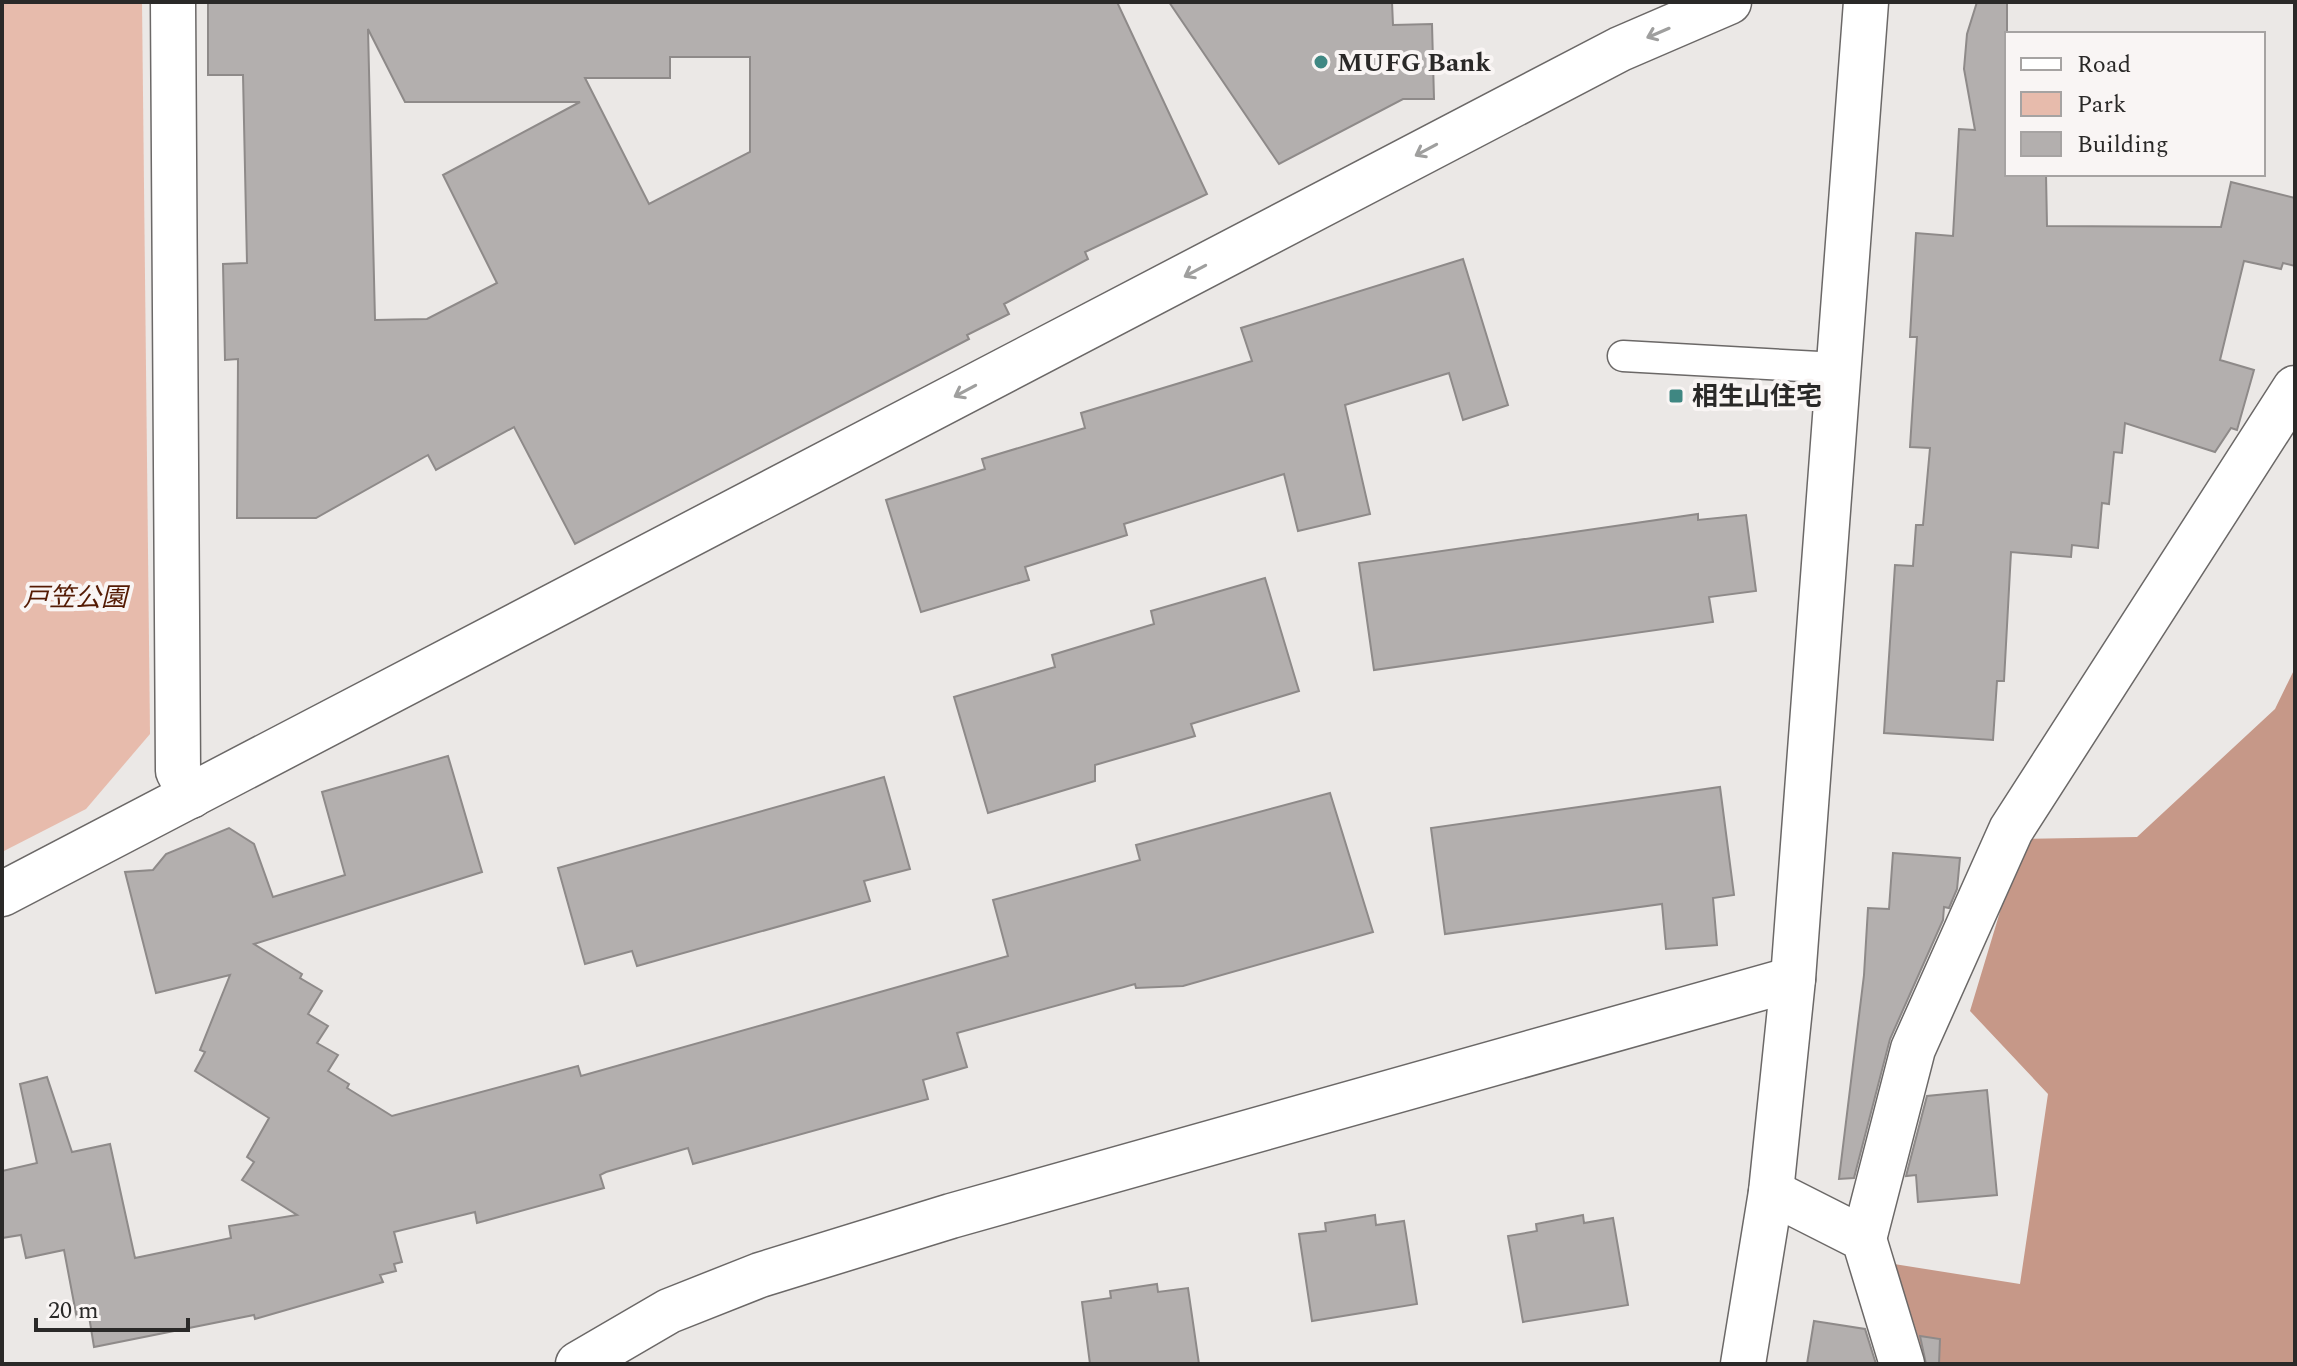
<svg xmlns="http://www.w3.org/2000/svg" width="2297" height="1366" font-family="Spectral,'Noto Sans JP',serif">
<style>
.green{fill:#e7bbac}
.forest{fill:#c69888}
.building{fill:#b3afae;stroke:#8e8a89;stroke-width:2;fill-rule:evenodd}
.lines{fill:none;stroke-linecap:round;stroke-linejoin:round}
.lane-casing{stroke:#6b6867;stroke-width:33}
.street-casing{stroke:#6b6867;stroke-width:47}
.secondary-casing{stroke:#6b6867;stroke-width:47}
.lane{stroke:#fff;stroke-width:30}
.street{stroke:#fff;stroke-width:44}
.secondary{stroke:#fff;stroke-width:44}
.oneway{stroke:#9f9f9e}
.poi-dot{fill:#3f8782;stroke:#f9f5f4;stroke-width:3}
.labels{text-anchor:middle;stroke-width:8;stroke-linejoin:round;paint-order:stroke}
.poi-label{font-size:26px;font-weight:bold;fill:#2a2928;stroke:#f9f5f4;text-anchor:start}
.park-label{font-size:26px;font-style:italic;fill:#541b04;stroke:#f9f5f4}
</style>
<rect width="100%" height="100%" fill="#ebe8e6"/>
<polygon class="green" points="2,2 142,2 150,734 86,809 2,852"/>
<polygon class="forest" points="2295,668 2295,1364 1927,1364 1894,1264 2020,1284 2048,1094 1970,1011 2022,839 2137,837 2275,709"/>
<g class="building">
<path d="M 208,2 L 1117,2 L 1207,194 L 1085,252 L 1088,259 L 1004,304 L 1009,314 L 967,335 L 969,339 L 575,544 L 514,427 L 436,470 L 428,455 L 316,518 L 237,518 L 238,359 L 225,360 L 223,264 L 247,263 L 243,75 L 208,75 ZM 368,29 L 405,102 L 580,102 L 443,175 L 497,283 L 427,319 L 375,320 ZM 670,57 L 750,57 L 750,152 L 649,204 L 585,78 L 670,78 Z"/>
<polygon points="1169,2 1392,2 1393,25 1432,24 1434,99 1403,99 1279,164"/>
<polygon points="1977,2 2007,2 2007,174 2046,174 2047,226 2221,227 2231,182 2295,198 2295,266 2283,263 2281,269 2244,261 2220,360 2254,370 2237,430 2231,428 2215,452 2125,423 2122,453 2114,452 2109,504 2102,503 2098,548 2072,545 2071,557 2011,552 2004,681 1997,681 1993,740 1884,733 1895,565 1913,566 1916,525 1923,525 1930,448 1910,447 1917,337 1910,337 1916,233 1953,236 1959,129 1975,130 1964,69 1967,34"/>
<polygon points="1463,259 1508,405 1463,420 1449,373 1345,405 1370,514 1298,531 1284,474 1124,524 1127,535 1025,567 1029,580 921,612 886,500 985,469 982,459 1085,428 1081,413 1252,361 1241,328"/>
<polygon points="1698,514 1698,520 1746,515 1756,591 1709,597 1713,622 1374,670 1359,563"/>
<polygon points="1265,578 1299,691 1191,724 1195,736 1095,765 1095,781 988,813 954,697 1055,667 1052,655 1154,624 1151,611"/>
<polygon points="448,756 482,872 254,944 302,974 300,978 322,991 308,1014 328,1026 317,1043 338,1055 328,1071 349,1084 347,1088 392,1116 578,1066 581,1076 1008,956 993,900 1140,860 1136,845 1330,793 1373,932 1183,986 1136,988 1135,984 957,1033 967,1067 923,1080 928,1099 693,1164 688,1148 606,1172 600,1175 604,1188 477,1223 475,1212 394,1232 402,1262 394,1264 396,1271 380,1275 383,1282 255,1319 254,1315 94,1347 89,1316 77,1319 64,1250 26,1258 21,1235 2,1238 2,1171 37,1163 20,1084 47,1077 72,1152 110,1144 135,1258 231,1238 229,1226 297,1215 242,1180 254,1162 247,1157 269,1118 195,1071 205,1052 200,1050 230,975 156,993 125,872 153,870 166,854 229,828 254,844 273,897 345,875 322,792"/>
<polygon points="884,777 910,869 864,881 870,901 637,966 632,951 585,964 558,868"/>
<polygon points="1720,787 1734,895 1713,898 1717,945 1666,949 1662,904 1445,934 1431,828"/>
<polygon points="1893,853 1960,858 1957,889 1949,908 1944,907 1943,920 1890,1039 1854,1178 1839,1179 1864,975 1868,908 1889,909"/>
<polygon points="1987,1090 1997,1195 1918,1202 1916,1175 1906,1176 1927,1096"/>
<polygon points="1375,1215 1376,1225 1404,1221 1417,1304 1312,1321 1299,1234 1326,1231 1325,1223"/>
<polygon points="1583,1215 1584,1223 1613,1218 1628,1305 1523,1322 1508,1236 1537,1231 1536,1224"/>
<polygon points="1157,1284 1158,1292 1188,1288 1199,1364 1090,1364 1082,1302 1111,1298 1110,1291"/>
<polygon points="1814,1321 1865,1329 1876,1364 1807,1364"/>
<polygon points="1920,1336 1940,1339 1939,1364 1926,1364"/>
</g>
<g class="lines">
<g class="lane-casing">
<polyline id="lane" points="1623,356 1838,368"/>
</g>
<g class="street-casing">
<g id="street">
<polyline points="2,894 1620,49 1729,2"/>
<polyline points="1771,1192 1864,1239 1902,1364"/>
<polyline points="1864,1239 1913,1049 2011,830 2295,388"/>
<polyline points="578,1364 669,1311 760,1275 951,1216 1793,979"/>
</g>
</g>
<g class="secondary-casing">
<g id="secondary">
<polyline points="173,2 178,771 191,796"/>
<polyline points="1743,1364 1771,1192 1793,979 1866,2"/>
</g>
</g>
<use href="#lane" class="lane"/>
<use href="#street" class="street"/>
<use href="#secondary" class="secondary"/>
</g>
<defs><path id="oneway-shaft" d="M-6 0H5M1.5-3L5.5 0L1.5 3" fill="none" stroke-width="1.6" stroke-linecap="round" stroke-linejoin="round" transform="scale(2)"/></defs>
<g class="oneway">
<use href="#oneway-shaft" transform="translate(1658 33) rotate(157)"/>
<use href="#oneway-shaft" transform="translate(1426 150) rotate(152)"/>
<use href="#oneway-shaft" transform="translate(1195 271) rotate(152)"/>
<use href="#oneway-shaft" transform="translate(965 391) rotate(152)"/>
</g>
<g class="poi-dot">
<circle cx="1321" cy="62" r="8"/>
<rect x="1668" y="388" width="16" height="16" rx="4"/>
</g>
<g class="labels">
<g class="poi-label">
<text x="1337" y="71">MUFG Bank</text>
<text x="1692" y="405">相生山住宅</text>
</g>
<g class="park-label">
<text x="75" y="606">戸笠公園</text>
</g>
</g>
<rect width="2297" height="1366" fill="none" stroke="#2a2928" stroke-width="8"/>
<rect x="2005" y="32" width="260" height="144" fill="#f9f5f4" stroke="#a6a3a2" stroke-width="2"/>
<rect x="2021" y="58" width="40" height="12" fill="#ffffff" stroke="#a6a3a2" stroke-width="2"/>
<text x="2077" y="72" font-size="24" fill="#2a2928">Road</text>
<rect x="2021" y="92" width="40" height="24" fill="#e7bbac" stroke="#a6a3a2" stroke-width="2"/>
<text x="2077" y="112" font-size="24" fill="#2a2928">Park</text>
<rect x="2021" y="132" width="40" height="24" fill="#b3afae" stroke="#a6a3a2" stroke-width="2"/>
<text x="2077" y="152" font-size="24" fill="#2a2928">Building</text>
<path d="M36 1318v12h152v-12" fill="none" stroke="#2a2928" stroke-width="4"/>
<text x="48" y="1318" font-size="24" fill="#2a2928" stroke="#f9f5f4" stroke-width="6" paint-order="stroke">20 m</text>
</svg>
